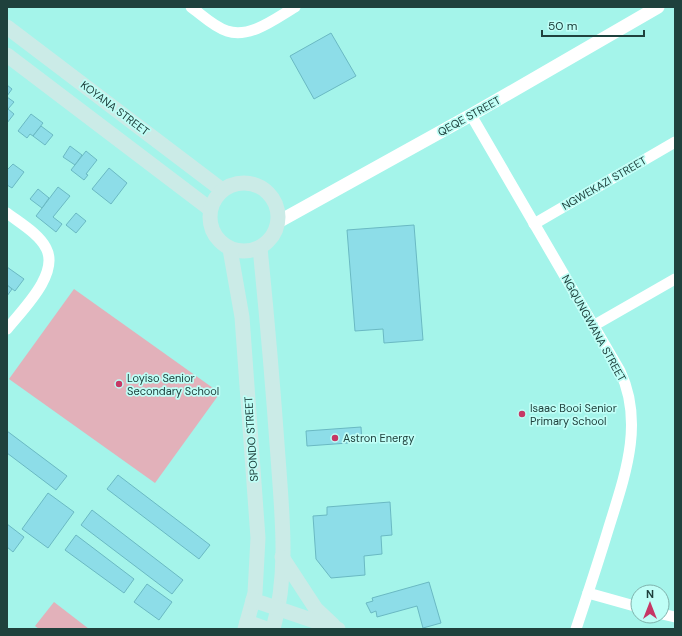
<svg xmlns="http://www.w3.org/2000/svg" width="682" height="636" font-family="'DM Sans',sans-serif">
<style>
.green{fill:#e2b1ba}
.building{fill:#8ddde8;stroke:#6ab9c3}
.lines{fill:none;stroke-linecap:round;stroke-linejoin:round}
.minor{stroke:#fff;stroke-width:11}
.tertiary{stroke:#fff;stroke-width:13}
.secondary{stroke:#cbebe7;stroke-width:15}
.poi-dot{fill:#c63865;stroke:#bffef6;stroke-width:1.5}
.labels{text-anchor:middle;stroke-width:3.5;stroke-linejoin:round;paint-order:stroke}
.street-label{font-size:11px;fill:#1f413d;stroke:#bffef6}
.poi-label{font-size:11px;fill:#1f413d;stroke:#bffef6;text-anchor:start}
</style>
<rect width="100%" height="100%" fill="#a4f4ea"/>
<g class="green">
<polygon points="74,289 220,393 155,483 9,379"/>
<polygon points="54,602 89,629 39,629 35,626"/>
</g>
<g class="building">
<polygon points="331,33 356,76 314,99 290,56"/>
<polygon points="7,85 12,89 7,96"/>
<polygon points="7,97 14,102 8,109 14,114 7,123"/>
<polygon points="31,114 43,123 33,136 30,134 27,138 18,131"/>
<polygon points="41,126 53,135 45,145 33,136"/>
<polygon points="70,146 82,155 75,165 63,157"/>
<polygon points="86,151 97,160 86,174 88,175 84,180 71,170"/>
<polygon points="13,164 24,172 12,188 7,185 7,170"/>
<polygon points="109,168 127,183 111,204 92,189"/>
<polygon points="58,187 70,196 53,217 62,224 56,232 36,216"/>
<polygon points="38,189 49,198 42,208 30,199"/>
<polygon points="76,213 86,221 76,233 66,225"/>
<polygon points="414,225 423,340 384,343 383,329 355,331 347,230"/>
<polygon points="7,267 24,279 15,291 7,285"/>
<polygon points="7,285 12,289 7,296"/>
<polygon points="361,427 362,442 307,446 306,431"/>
<polygon points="7,431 67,476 56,490 7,453"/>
<polygon points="118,475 210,545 199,559 107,489"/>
<polygon points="48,493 74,512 48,548 22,529"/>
<polygon points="390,502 392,535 381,536 382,554 364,556 365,575 331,578 316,559 313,516 327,515 327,507"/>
<polygon points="92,510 183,580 172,594 81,525"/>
<polygon points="7,524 24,537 13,552 7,547"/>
<polygon points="76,535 134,579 124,593 65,550"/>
<polygon points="429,582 441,623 423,628 417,606 377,617 376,611 371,613 366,603 373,601 372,598"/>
<polygon points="147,584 172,602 159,620 134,602"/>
</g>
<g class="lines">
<g class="minor">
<path d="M 191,7 C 202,15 214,27 227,31 C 250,39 276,18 295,7"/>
<path d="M 471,115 L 620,371 C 645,424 624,478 608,530 C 598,563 587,596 576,629"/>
<path d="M 7,213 C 20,223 39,234 46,248 C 60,274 22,310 7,329"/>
<polyline points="534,224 675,142"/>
<polyline points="593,326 675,279"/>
<polyline points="588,593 638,607"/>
<polyline points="662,614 675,617"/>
</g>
<polyline class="tertiary" points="278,222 471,115 658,7"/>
<g class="secondary">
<polyline points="7,27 222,190"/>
<polyline points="7,55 210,209"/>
<circle cx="244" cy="217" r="34"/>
<path d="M 260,248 C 267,317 273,387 278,457 C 282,514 289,573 273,629"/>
<polyline points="230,249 242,317 258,538 255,593 245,629"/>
<polyline points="282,557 316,609 333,625"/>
<polyline points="253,600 338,629"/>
<polyline points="247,622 267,629"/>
</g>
</g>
<g class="poi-dot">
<circle cx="119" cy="384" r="4"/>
<circle cx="522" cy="414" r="4"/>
<circle cx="335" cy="438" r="4"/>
</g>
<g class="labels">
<g class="street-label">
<text transform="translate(115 108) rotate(37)" y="4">KOYANA STREET</text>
<text transform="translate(469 116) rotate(-29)" y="4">QEQE STREET</text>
<text transform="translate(604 183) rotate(-30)" y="4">NGWEKAZI STREET</text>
<text transform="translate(594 328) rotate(61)" y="4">NGQUNGWANA STREET</text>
<text transform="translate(251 439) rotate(-94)" y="4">SPONDO STREET</text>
</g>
<g class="poi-label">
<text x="127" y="382">Loyiso Senior<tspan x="127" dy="13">Secondary School</tspan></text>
<text x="530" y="412">Isaac Booi Senior<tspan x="530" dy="13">Primary School</tspan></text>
<text x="343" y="442">Astron Energy</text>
</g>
</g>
<rect width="682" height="636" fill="none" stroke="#1f413d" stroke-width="16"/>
<g transform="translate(650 604)"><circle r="19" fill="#bffef6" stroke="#7fb2ac"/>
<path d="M0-3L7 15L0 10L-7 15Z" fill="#c63865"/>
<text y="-6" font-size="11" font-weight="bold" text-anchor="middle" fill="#1f413d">N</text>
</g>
<path d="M542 30v6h102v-6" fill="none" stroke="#1f413d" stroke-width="2"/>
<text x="548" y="30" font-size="12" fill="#1f413d" stroke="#bffef6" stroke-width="3" paint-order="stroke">50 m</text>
</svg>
